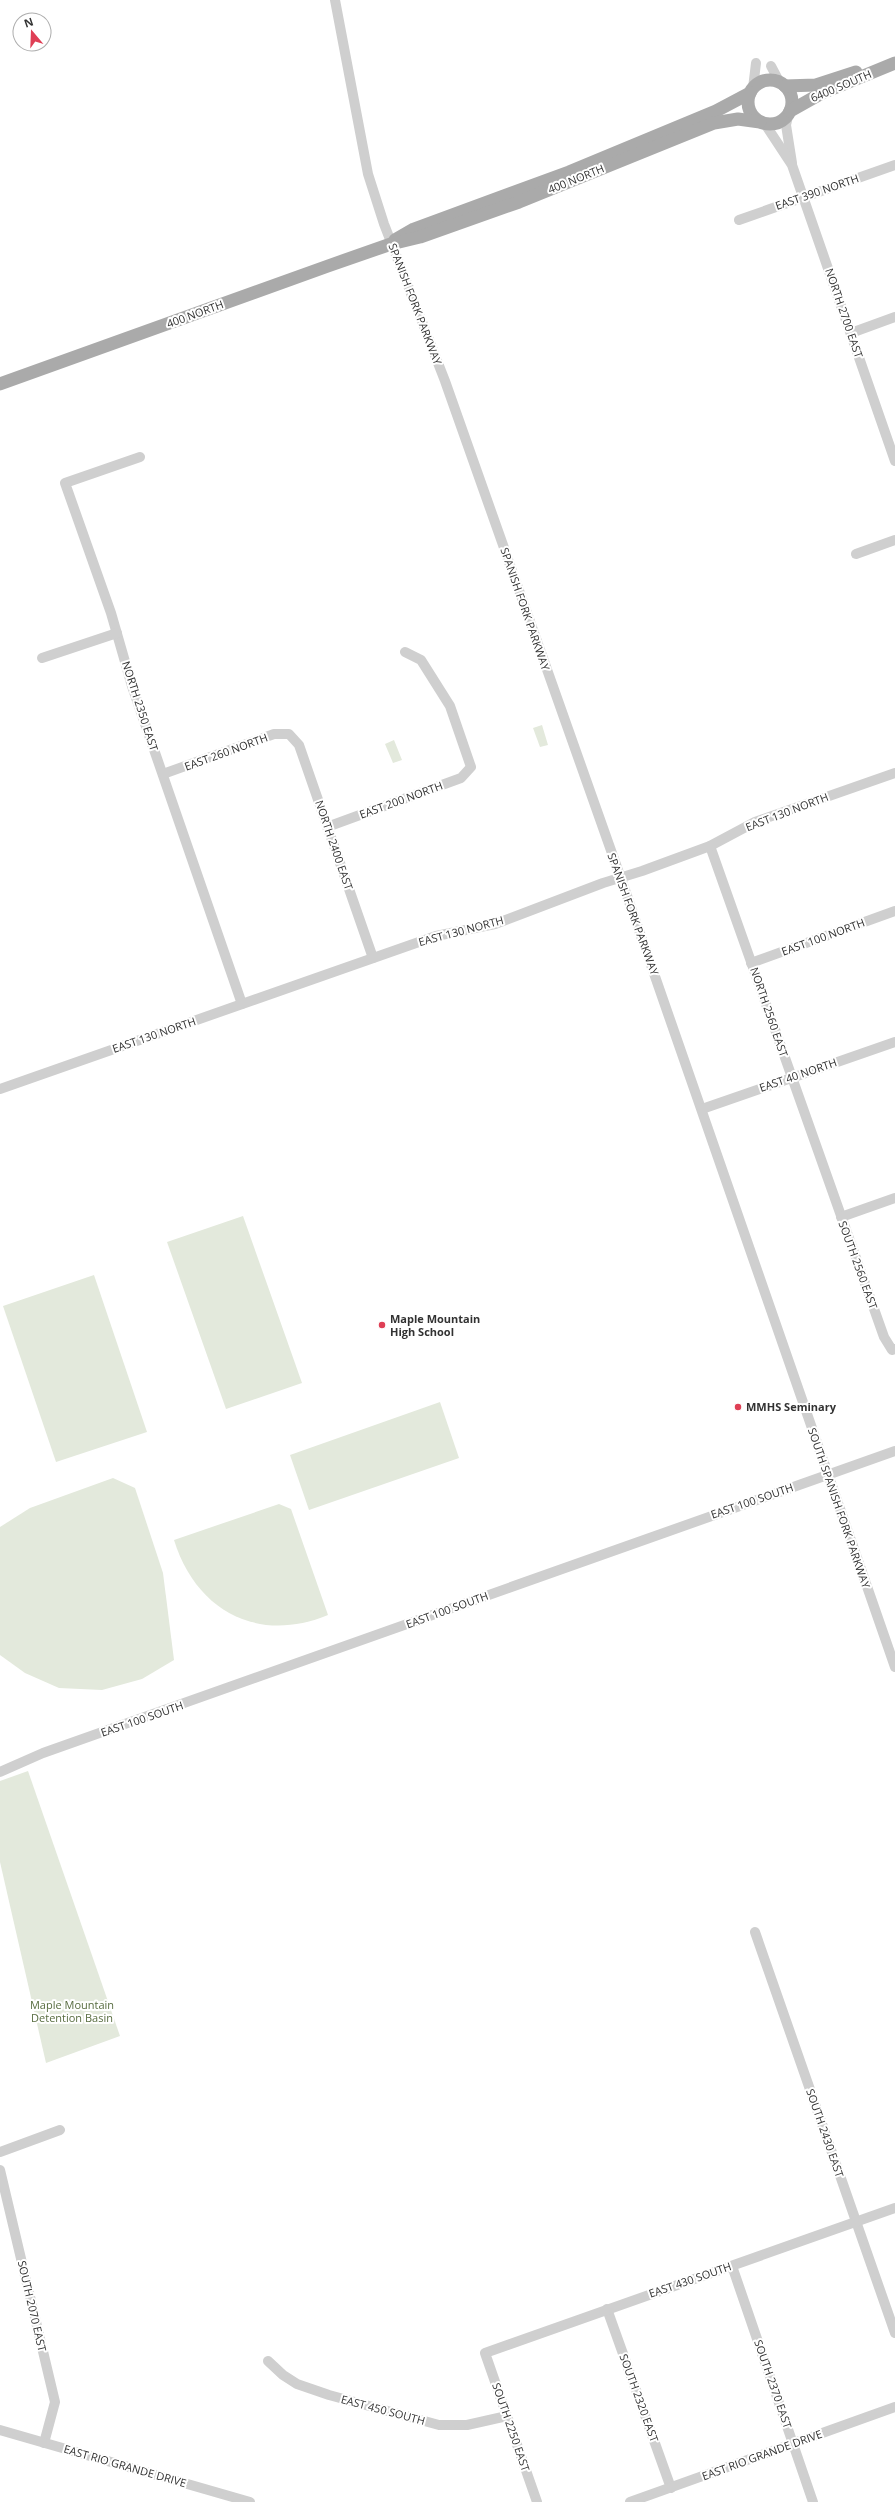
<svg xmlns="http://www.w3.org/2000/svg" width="895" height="2502" font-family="'Open Sans',sans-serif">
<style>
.green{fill:#e3e9dc}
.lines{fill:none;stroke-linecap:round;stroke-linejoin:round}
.minor{stroke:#cfcfcf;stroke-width:10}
.major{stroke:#aaa;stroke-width:13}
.poi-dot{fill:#df3f55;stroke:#fff;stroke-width:1.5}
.labels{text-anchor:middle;stroke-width:4;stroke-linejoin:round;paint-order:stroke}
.street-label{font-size:11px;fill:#323232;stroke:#fff}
.poi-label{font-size:11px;font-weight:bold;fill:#323232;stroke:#fff;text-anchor:start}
.park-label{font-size:11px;fill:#586d40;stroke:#fff}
</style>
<rect width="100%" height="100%" fill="#fff"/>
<g class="green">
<polygon points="542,725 548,745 540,747 533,728"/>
<polygon points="394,740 402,760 393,763 385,744"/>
<polygon points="243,1216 302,1383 226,1409 167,1242"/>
<polygon points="94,1275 147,1432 56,1462 3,1306"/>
<polygon points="440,1402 459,1458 309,1510 290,1455"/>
<polygon points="113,1478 135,1488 163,1573 174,1660 142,1679 102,1690 59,1688 25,1673 0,1655 0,1527 30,1508"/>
<path d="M 279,1504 L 291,1509 L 328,1615 C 258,1644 196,1611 174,1540 Z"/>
<polygon points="28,1771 120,2036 46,2063 0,1862 0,1781"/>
</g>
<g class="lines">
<g class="minor">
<polyline points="335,0 368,174 384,224 445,381 625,890 895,1667"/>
<polyline points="771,66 780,83"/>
<polyline points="753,88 756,63"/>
<polyline points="789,112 786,125 792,163"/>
<polyline points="765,124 792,165 895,461"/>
<polyline points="739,220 895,165"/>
<polyline points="851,333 895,317"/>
<polyline points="140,457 65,483 111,613 132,686 242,1004"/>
<polyline points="856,554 895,540"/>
<polyline points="42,658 117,633"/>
<polyline points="163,774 274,734 289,734 299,745 373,958"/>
<polyline points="327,827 461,778 471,767 450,706 421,660 405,652"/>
<polyline points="710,846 884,1337 892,1350 895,1349"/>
<polyline points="751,963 895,911"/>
<polyline points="0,1089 436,936 495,924 603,883 642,871 710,846 755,822 895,773"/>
<polyline points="702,1109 895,1042"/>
<polyline points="841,1217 895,1198"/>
<polyline points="0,1772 43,1753 895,1451"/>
<polyline points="755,1932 895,2333"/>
<polyline points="0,2152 60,2130"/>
<polyline points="0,2170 55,2402 44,2443"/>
<polyline points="732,2266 813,2502"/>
<polyline points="607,2309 671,2488"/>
<polyline points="268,2361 283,2375 297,2384 329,2395 439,2425 467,2425 507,2416"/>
<polyline points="0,2430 250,2502"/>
<polyline points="537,2502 485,2353 895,2208"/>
<polyline points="630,2502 895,2407"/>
</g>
<g class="major">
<circle cx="770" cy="102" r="22"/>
<polyline points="785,86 816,85 856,72"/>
<polyline points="790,111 822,93 895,63"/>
<polyline points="395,240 414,229 569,172 716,111 750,93"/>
<polyline points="0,384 328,266 391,244 420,237 519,202 714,123 738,119 760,122"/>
</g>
</g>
<g class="poi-dot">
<circle cx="382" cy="1325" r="4"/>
<circle cx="738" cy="1407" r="4"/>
</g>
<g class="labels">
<g class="street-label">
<text transform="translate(841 86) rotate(-23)" y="4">6400 SOUTH</text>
<text transform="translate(576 179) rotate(-22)" y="4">400 NORTH</text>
<text transform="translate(817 192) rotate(-19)" y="4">EAST 390 NORTH</text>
<text transform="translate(415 304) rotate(69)" y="4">SPANISH FORK PARKWAY</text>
<text transform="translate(844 313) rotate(71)" y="4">NORTH 2700 EAST</text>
<text transform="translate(195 314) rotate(-20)" y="4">400 NORTH</text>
<text transform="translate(525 609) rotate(71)" y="4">SPANISH FORK PARKWAY</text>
<text transform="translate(140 706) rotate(72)" y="4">NORTH 2350 EAST</text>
<text transform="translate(226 752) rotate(-20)" y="4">EAST 260 NORTH</text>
<text transform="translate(401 800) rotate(-20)" y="4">EAST 200 NORTH</text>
<text transform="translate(787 812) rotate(-21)" y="4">EAST 130 NORTH</text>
<text transform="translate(334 845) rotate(71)" y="4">NORTH 2400 EAST</text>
<text transform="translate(633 914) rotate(70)" y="4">SPANISH FORK PARKWAY</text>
<text transform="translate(461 931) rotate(-15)" y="4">EAST 130 NORTH</text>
<text transform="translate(823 937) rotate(-20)" y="4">EAST 100 NORTH</text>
<text transform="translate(769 1012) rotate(71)" y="4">NORTH 2560 EAST</text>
<text transform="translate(154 1035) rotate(-19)" y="4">EAST 130 NORTH</text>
<text transform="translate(798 1075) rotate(-19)" y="4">EAST 40 NORTH</text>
<text transform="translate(858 1265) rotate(70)" y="4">SOUTH 2560 EAST</text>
<text transform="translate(752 1501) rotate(-19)" y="4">EAST 100 SOUTH</text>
<text transform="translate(839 1508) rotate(71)" y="4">SOUTH SPANISH FORK PARKWAY</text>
<text transform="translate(447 1610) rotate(-20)" y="4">EAST 100 SOUTH</text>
<text transform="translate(142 1719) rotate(-19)" y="4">EAST 100 SOUTH</text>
<text transform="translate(825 2133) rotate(71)" y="4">SOUTH 2430 EAST</text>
<text transform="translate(690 2280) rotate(-19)" y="4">EAST 430 SOUTH</text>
<text transform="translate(32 2306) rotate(77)" y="4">SOUTH 2070 EAST</text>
<text transform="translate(773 2384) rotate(71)" y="4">SOUTH 2370 EAST</text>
<text transform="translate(639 2398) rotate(70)" y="4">SOUTH 2320 EAST</text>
<text transform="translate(383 2410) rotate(15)" y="4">EAST 450 SOUTH</text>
<text transform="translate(511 2427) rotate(71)" y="4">SOUTH 2250 EAST</text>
<text transform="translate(762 2455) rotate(-20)" y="4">EAST RIO GRANDE DRIVE</text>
<text transform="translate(125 2466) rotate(16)" y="4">EAST RIO GRANDE DRIVE</text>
</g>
<g class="poi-label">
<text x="390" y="1323">Maple Mountain<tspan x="390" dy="13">High School</tspan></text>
<text x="746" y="1411">MMHS Seminary</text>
</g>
<g class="park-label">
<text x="72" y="2009">Maple Mountain<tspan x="72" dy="13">Detention Basin</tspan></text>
</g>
</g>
<g transform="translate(32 32) rotate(341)"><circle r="19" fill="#ffffff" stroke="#adadad"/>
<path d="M0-3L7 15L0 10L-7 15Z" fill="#df3f55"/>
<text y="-6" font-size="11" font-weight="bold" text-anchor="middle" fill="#323232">N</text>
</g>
</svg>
